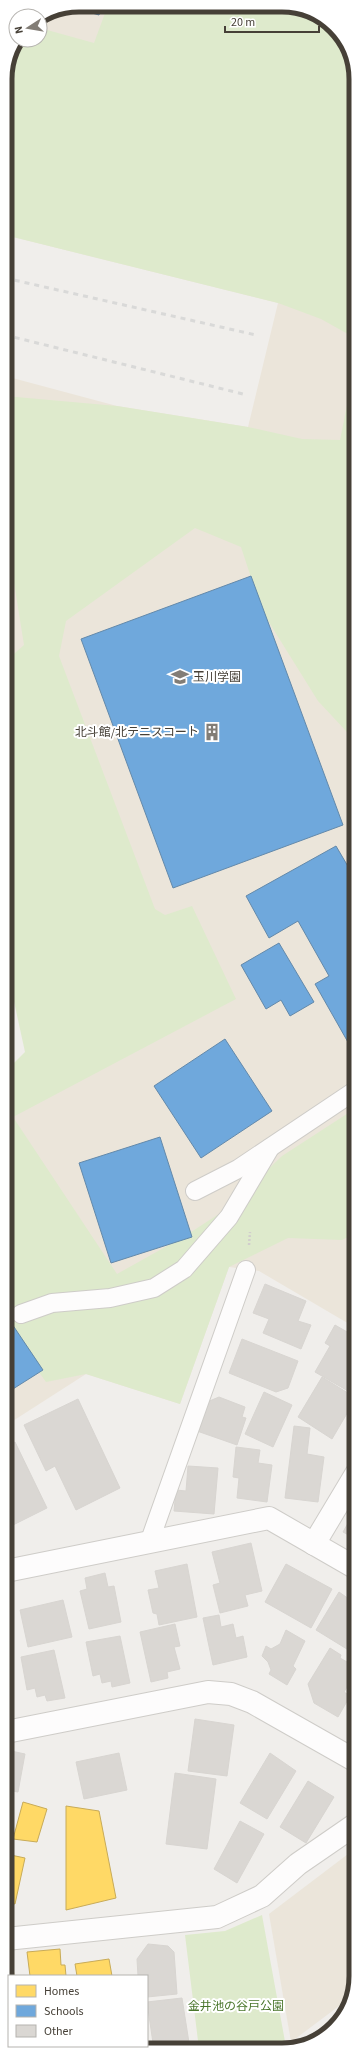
<svg xmlns="http://www.w3.org/2000/svg" width="361" height="2055" font-family="'Source Sans 3','Noto Sans JP',sans-serif">
<style>
.education{fill:#ebe5da}
.green{fill:#deeacc}
.homes{fill:#ffd966;stroke:#c8ab58}
.schools{fill:#6fa8dc;stroke:#6389aa}
.building{fill:#dad7d3;stroke:#d8d5d1}
.lines{fill:none;stroke-linecap:round;stroke-linejoin:round}
.lane-casing{stroke:#ceccc8;stroke-width:20}
.street-casing{stroke:#ceccc8;stroke-width:24}
.path{stroke:#d1cecc;stroke-width:2.5;stroke-dasharray:2 2;stroke-linecap:butt}
.lane{stroke:#fdfcfc;stroke-width:18}
.street{stroke:#fdfcfc;stroke-width:22}
.rail{stroke:#d9d9d8;stroke-width:3;stroke-dasharray:5 5;stroke-linecap:butt}
.labels{text-anchor:middle;stroke-width:4;stroke-linejoin:round;paint-order:stroke}
.poi-label{font-size:12px;fill:#464037;stroke:#fff;text-anchor:start}
.park-label{font-size:12px;fill:#4a762c;stroke:#fff}
.rim{fill:none;stroke:#464037;stroke-width:5}
</style>
<rect width="100%" height="100%" fill="#f0eeeb"/>
<g class="education">
<polygon points="79,5 301,7 337,30 355,70 356,1328 259,1271 229,1267 180,1404 86,1374 5,1426 5,1085 34,1054 5,927 5,376 117,406 248,427 278,303 5,235 5,75 21,40 40,40 40,18 51,11"/>
<polygon points="356,1848 356,1976 347,2000 291,2042 269,1914"/>
</g>
<g class="green">
<polygon points="108,5 290,7 305,10 337,30 355,70 355,338 321,319 278,303 5,235 5,75 21,40 40,40 40,28 94,43"/>
<polygon points="355,366 356,729 347,732 318,701 262,611 241,547 195,528 66,621 59,656 155,909 165,915 192,906 236,999 13,1117 117,1274 185,1236 228,1208 282,1156 356,1108 356,1233 342,1240 288,1238 229,1267 180,1404 86,1374 46,1382 5,1324 5,1072 25,1052 5,960 5,662 24,645 12,570 5,571 5,396 117,406 248,427 302,439 340,440"/>
<polygon points="262,1915 286,2047 283,2049 199,2049 185,1935 225,1931"/>
</g>
<g class="homes">
<polygon points="23,1802 47,1809 37,1842 13,1839"/>
<polygon points="66,1806 99,1811 116,1898 66,1910"/>
<polygon points="6,1854 25,1858 15,1904 6,1902"/>
<polygon points="60,1949 61,1965 65,1965 66,1976 30,1976 27,1952"/>
<polygon points="12,1959 14,1976 9,1976 9,1993 6,1985 6,1960"/>
<polygon points="109,1959 112,1976 77,1976 75,1964"/>
<polygon points="86,2046 121,2046 121,2049 98,2049 98,2046 87,2048"/>
</g>
<g class="schools">
<polygon points="79,5 102,5 99,15 71,7"/>
<polygon points="251,576 343,825 173,888 81,639"/>
<polygon points="336,846 356,880 356,1050 353,1051 315,984 329,976 298,921 269,938 246,896"/>
<polygon points="279,943 314,1002 290,1016 281,1000 266,1009 241,965"/>
<polygon points="225,1039 272,1111 201,1158 154,1086"/>
<polygon points="160,1137 192,1237 111,1263 79,1163"/>
<polygon points="10,1321 43,1370 5,1394 5,1325"/>
</g>
<g class="building">
<polygon points="265,1284 306,1301 298,1321 311,1325 301,1349 263,1333 269,1319 253,1313"/>
<polygon points="335,1325 356,1337 356,1377 348,1391 315,1372 330,1346 325,1343"/>
<polygon points="242,1339 298,1361 288,1388 276,1392 229,1373"/>
<polygon points="322,1377 356,1398 332,1439 298,1417"/>
<polygon points="264,1392 292,1405 273,1447 245,1434"/>
<polygon points="219,1397 245,1407 242,1417 246,1418 237,1445 197,1431 207,1402"/>
<polygon points="78,1399 120,1488 76,1510 55,1466 46,1471 24,1425"/>
<polygon points="294,1426 310,1428 307,1454 324,1457 318,1502 285,1498"/>
<polygon points="15,1442 47,1508 5,1529 5,1447"/>
<polygon points="236,1447 260,1450 258,1463 272,1465 267,1502 237,1498 239,1478 233,1477"/>
<polygon points="188,1466 218,1468 214,1514 174,1511 176,1490 186,1491"/>
<polygon points="356,1509 356,1539 343,1532"/>
<polygon points="251,1543 262,1591 245,1595 248,1606 220,1613 213,1585 220,1583 212,1552"/>
<polygon points="187,1564 197,1617 159,1625 157,1614 153,1613 148,1590 159,1588 155,1571"/>
<polygon points="286,1564 332,1589 311,1628 265,1602"/>
<polygon points="105,1573 108,1587 114,1586 121,1622 89,1629 80,1591 87,1589 85,1578"/>
<polygon points="339,1592 356,1604 355,1654 316,1630"/>
<polygon points="63,1600 72,1637 28,1647 20,1610"/>
<polygon points="219,1615 221,1627 233,1624 236,1638 243,1636 247,1657 213,1665 203,1618"/>
<polygon points="175,1624 180,1646 174,1647 180,1669 167,1672 168,1678 151,1682 140,1632"/>
<polygon points="286,1630 305,1641 293,1666 296,1669 287,1685 269,1674 271,1670 268,1662 262,1656 266,1646 271,1649 280,1644"/>
<polygon points="120,1636 130,1683 112,1687 111,1681 102,1683 100,1674 93,1676 86,1642"/>
<polygon points="330,1648 341,1655 340,1658 356,1667 356,1672 344,1692 350,1696 338,1717 314,1703 308,1684"/>
<polygon points="54,1650 65,1698 47,1701 45,1695 37,1697 35,1688 27,1690 21,1657"/>
<polygon points="195,1719 234,1725 227,1776 188,1771"/>
<polygon points="356,1723 356,1738 349,1734"/>
<polygon points="11,1751 25,1754 18,1792 6,1790 6,1759"/>
<polygon points="119,1753 127,1790 84,1799 76,1762"/>
<polygon points="270,1753 296,1771 267,1819 240,1803"/>
<polygon points="175,1773 216,1779 207,1849 166,1844"/>
<polygon points="308,1781 334,1797 306,1843 280,1827"/>
<polygon points="240,1821 264,1834 237,1883 214,1869"/>
<polygon points="148,1944 168,1946 174,1952 177,1994 147,1997 147,1976 138,1976 137,1959"/>
<polygon points="182,1998 190,2049 170,2049 169,2041 153,2043 147,2002"/>
<polygon points="342,2013 337,2025 313,2038 311,2035"/>
</g>
<g class="lines">
<g class="lane-casing">
<g id="lane">
<polyline points="195,1191 238,1169 356,1090"/>
<polyline points="21,1314 52,1303 110,1298 154,1288 184,1269 229,1217 270,1148"/>
<polyline points="149,1543 246,1270"/>
</g>
</g>
<g class="street-casing">
<g id="street">
<polyline points="314,1544 356,1474"/>
<polyline points="6,1571 269,1518 356,1568"/>
<polyline points="6,1732 208,1692 231,1694 252,1702 356,1761"/>
<polyline points="6,1939 217,1917 262,1896 298,1864 356,1824"/>
</g>
</g>
<polyline class="path" points="249,1245 250,1232"/>
<use href="#lane" class="lane"/>
<use href="#street" class="street"/>
<g class="rail">
<polyline points="5,278 256,335"/>
<polyline points="5,335 243,394"/>
</g>
</g>
<defs>
<g id="university-bare" transform="scale(1.38)"><path d="M0-5L7-2L0 1L-7-2ZM-4 1L0 2.5L4 1V4Q0 6-4 4Z" fill="#827d76" stroke="#fff" stroke-width="2.5" paint-order="stroke"/></g>
<g id="building-bare" transform="scale(1.38)"><path d="M-4-6H4V6H1V3H-1V6H-4ZM-2.5-4.3h1.7v1.8h-1.7ZM.8-4.3h1.7v1.8H.8ZM-2.5-1h1.7V.8h-1.7ZM.8-1h1.7V.8H.8Z" fill="#827d76" stroke="#fff" stroke-width="2.5" paint-order="stroke"/></g>
</defs>
<g fill-rule="evenodd">
<use href="#university-bare" x="180" y="677"/>
<use href="#building-bare" x="212" y="732"/>
</g>
<g class="labels">
<g class="poi-label">
<text x="193" y="681">玉川学園</text>
<text x="199" y="736" text-anchor="end">北斗館/北テニスコート</text>
</g>
<g class="park-label">
<text x="236" y="2010">金井池の谷戸公園</text>
</g>
</g>
<path d="M0 0H361V2055H0ZM79 12H282A67 67 0 0 1 349 79V1976A67 67 0 0 1 282 2043H79A67 67 0 0 1 12 1976V79A67 67 0 0 1 79 12Z" fill="#fff" fill-rule="evenodd"/>
<path class="rim" d="M79 12H282A67 67 0 0 1 349 79V1976A67 67 0 0 1 282 2043H79A67 67 0 0 1 12 1976V79A67 67 0 0 1 79 12Z"/>
<rect x="8" y="1975" width="140" height="72" fill="#ffffff" stroke="#b5b3af"/>
<rect x="16" y="1985" width="20" height="12" fill="#ffd966" stroke="#b5b3af"/>
<text x="44" y="1995" font-size="12" fill="#464037">Homes</text>
<rect x="16" y="2005" width="20" height="12" fill="#6fa8dc" stroke="#b5b3af"/>
<text x="44" y="2015" font-size="12" fill="#464037">Schools</text>
<rect x="16" y="2025" width="20" height="12" fill="#dad7d3" stroke="#b5b3af"/>
<text x="44" y="2035" font-size="12" fill="#464037">Other</text>
<g transform="translate(28 28) rotate(258)"><circle r="19" fill="#ffffff" stroke="#b5b3af"/>
<path d="M0-3L7 15L0 10L-7 15Z" fill="#827d76"/>
<text y="-6" font-size="11" font-weight="bold" text-anchor="middle" fill="#464037">N</text>
</g>
<path d="M225 26v6h94v-6" fill="none" stroke="#464037" stroke-width="2"/>
<text x="231" y="26" font-size="12" fill="#464037" stroke="#ffffff" stroke-width="3" paint-order="stroke">20 m</text>
</svg>
